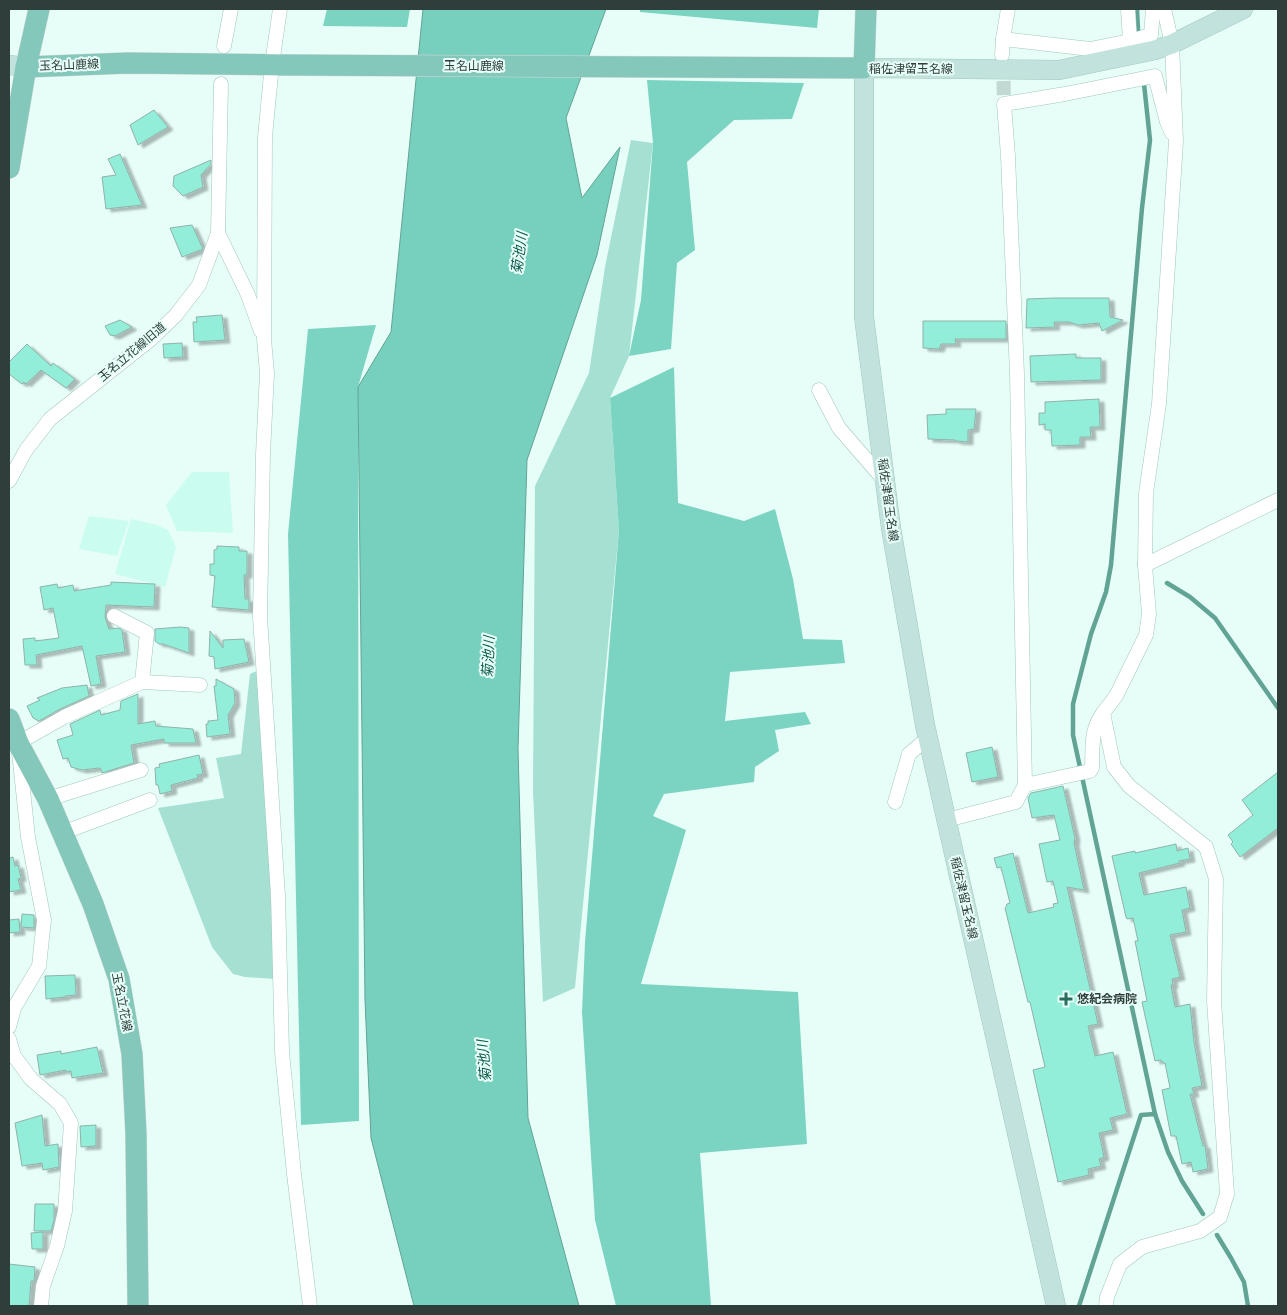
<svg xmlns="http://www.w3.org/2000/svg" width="1287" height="1315" font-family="'Work Sans','Noto Sans JP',sans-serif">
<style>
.built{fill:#cbfcf0}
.green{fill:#a5e0d2}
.forest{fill:#7ad4c1}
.water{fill:#76d0bd;stroke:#61a496}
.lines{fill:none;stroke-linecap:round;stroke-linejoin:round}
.stream{stroke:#61a496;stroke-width:4.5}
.building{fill:#92edd9;stroke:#8eb3aa;filter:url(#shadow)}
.street-tunnel{stroke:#c2d8d2;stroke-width:14;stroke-dasharray:14 7;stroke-linecap:butt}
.street-casing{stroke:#a1c7bd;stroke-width:15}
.secondary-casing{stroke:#a1c7bd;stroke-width:20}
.primary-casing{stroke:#dadcdc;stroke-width:22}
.street{stroke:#fff;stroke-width:14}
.secondary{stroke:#c2e3dd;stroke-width:19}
.primary{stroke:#84c7bb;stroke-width:21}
.poi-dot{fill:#296d60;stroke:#e7fef8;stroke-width:2}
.labels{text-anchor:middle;stroke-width:4;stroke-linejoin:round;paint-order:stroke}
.street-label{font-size:12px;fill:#2f3e3b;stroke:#e7fef8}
.poi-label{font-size:12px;font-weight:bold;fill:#2f3e3b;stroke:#e7fef8;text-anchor:start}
.water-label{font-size:14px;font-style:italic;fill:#0e5b4e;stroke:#e7fef8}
</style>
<defs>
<filter id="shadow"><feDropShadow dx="5" dy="3" stdDeviation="1" flood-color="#0004"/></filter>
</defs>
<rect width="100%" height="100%" fill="#e7fef8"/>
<g class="built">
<polygon points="192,472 229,472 233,533 177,531 166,505"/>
<polygon points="89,516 129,521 117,556 79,549"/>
<polygon points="131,519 157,525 168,530 176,547 165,587 115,574"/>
</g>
<g class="green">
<polygon points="631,140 653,143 629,356 610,398 619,530 575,988 543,1002 533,792 535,486 589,373 605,267"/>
<polygon points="259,670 275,979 245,977 233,974 212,947 158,808 224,798 216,758 241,754 250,674"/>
</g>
<g class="forest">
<polygon points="327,9 410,9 407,27 323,26"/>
<polygon points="640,9 819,9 817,28 640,12"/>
<polygon points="647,80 804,83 792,119 734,120 687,162 695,250 677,263 671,349 629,356 641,300 653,143"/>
<polygon points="376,325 358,387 359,1121 301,1125 288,534 308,329"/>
<polygon points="674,367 678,503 744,521 775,509 793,579 803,639 842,640 845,663 730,672 725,721 805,712 811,724 775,730 779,751 755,767 754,782 664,794 653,816 686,830 641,984 798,992 807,1144 700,1153 711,1306 616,1306 595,1220 582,1012 585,942 619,530 610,398"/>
</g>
<polygon class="water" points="423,9 606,9 566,118 582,198 620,147 597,255 527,460 518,748 528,1118 579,1306 414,1306 371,1138 365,1000 358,387 391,332"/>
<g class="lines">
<g class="stream">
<polyline points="1137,9 1138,30"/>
<polyline points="1144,84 1150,140 1142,208 1111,565 1106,592 1091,634 1073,704 1073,735 1155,1114"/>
<polyline points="1167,583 1190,597 1215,618 1278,708"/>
<polyline points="1217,1235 1231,1258 1244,1282 1248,1306"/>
<polyline points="1079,1306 1141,1115 1155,1114 1168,1152 1182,1181 1203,1214"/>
</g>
</g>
<g class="building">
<polygon points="154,110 168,127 138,145 130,125"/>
<polygon points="120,154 142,205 106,209 102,177 116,175 108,159"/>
<polygon points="211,160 211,164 201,175 203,187 183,196 173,186 174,176"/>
<polygon points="192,225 203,249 182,257 170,228"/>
<polygon points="1054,298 1109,298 1110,317 1123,320 1102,331 1099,323 1078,325 1069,322 1054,322 1055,327 1026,328 1027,299"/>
<polygon points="222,315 225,340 194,342 193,322 197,322 196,317"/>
<polygon points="120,320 132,327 115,336 110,335 105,326"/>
<polygon points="923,321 1006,321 1006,339 955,339 956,344 941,344 939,349 923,348"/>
<polygon points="182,343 183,357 164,358 163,344"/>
<polygon points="27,344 51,366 53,363 75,379 66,388 41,370 26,384 24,382 22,384 9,374 9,362"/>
<polygon points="1076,354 1076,358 1101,358 1101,380 1031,382 1030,356"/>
<polygon points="1099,399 1100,427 1090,427 1091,437 1080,437 1080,445 1052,446 1051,430 1045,430 1045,424 1039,425 1039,413 1045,413 1045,402"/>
<polygon points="946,409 976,409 974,429 968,430 968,442 956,441 955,440 928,439 927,415 946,414"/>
<polygon points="217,546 239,547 239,551 247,551 247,575 244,575 245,599 249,599 249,610 212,607 215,576 210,575 210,564 214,564 214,550 217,549"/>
<polygon points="111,582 155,584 154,607 106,605 105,617 109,629 119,628 122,630 125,652 96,656 101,684 91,686 82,646 36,655 37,665 25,665 23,639 35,638 35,641 59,638 53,608 44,610 40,587 57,584 58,588 73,585 74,591 111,585"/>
<polygon points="180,627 189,628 189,653 163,644 159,644 155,641 155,629"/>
<polygon points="210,631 223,648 223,640 244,639 249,662 215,669 214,657 209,656"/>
<polygon points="216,679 234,689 235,703 228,715 230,734 207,737 206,724 208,724 208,721 218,720 214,686 216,686"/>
<polygon points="87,685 89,696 60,709 39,721 33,718 27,706 40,700 37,698 62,688"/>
<polygon points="138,694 138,724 155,721 156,726 193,729 196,743 164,743 164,739 131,745 134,763 102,773 101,769 99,768 82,770 71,767 68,758 63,759 57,740 73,735 70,724 100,710 101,715 120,710 121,701"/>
<polygon points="992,747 998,777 972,782 966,753"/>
<polygon points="199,755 203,774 197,775 198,778 171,785 172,791 160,794 158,785 156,785 155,768 160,767 159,764"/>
<polygon points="1278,772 1278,828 1240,857 1231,844 1233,842 1228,835 1253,815 1242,800"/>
<polygon points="1063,786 1075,838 1074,843 1084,890 1067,887 1098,1024 1088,1026 1095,1056 1113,1052 1127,1114 1110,1118 1113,1130 1099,1133 1104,1157 1099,1159 1101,1166 1088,1169 1089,1175 1058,1182 1033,1070 1045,1067 1030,1002 1028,1002 1005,908 1006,907 1007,904 1010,903 1001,867 997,868 994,858 1013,853 1028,913 1054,907 1053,904 1058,903 1053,881 1047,882 1039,844 1060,840 1054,815 1032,818 1028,798 1031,793"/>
<polygon points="1176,844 1177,851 1188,848 1190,859 1179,861 1180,863 1139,873 1144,895 1186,887 1190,908 1182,910 1186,932 1170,935 1180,977 1172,979 1173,985 1171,985 1175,1007 1190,1004 1194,1042 1202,1086 1192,1088 1194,1094 1190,1094 1203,1146 1205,1145 1208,1169 1193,1172 1191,1162 1182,1164 1176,1136 1171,1136 1162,1090 1170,1088 1165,1063 1163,1063 1161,1060 1155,1061 1142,1002 1147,1001 1135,941 1138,941 1133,918 1127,919 1126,917 1112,856 1135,851 1135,853"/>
<polygon points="13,857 15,866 18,865 21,878 18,879 21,890 9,892 9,858"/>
<polygon points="22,914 34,915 34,928 21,927"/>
<polygon points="19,919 20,932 9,933 9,920"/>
<polygon points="75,975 76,995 65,996 65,997 46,999 45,976"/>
<polygon points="97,1047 103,1073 72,1078 71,1071 66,1072 66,1070 40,1075 37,1055 61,1051 61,1054"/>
<polygon points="42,1115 45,1146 58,1144 59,1167 43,1170 42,1163 22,1166 15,1123"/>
<polygon points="96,1125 96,1146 81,1147 80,1126"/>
<polygon points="35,1204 54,1204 54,1220 51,1231 34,1231"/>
<polygon points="43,1232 43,1249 32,1249 31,1233"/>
<polygon points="9,1264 35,1267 34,1281 31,1281 29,1306 9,1306"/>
</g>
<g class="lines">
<polyline class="street-tunnel" points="1003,60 1004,104"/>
<g class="street-casing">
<g id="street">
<polyline points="280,9 272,64 265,137 264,339 267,373 263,454 260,617 278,896 282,1052 294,1174 310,1306"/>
<polyline points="1128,9 1130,41"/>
<polyline points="1003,39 1090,49 1130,41 1151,35 1153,9"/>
<polyline points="224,46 231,9"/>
<polyline points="1002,55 1003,39 1008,9"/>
<polyline points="218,233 248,295 261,331"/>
<polyline points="819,390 839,428 885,481"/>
<polyline points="9,481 26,450 50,419 151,339 176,315 199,285 218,233 221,84"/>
<polyline points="1145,565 1278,500"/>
<polyline points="142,682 200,685"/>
<path d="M 1025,785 L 1090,771 L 1092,768 C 1093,747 1090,731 1103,713"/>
<polyline points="48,799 141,770"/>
<polyline points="895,802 909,754 928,738"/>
<polyline points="947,820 1016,802 1025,785 1017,374 1008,156 1004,104 1065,94 1155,76 1167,122 1172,133"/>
<polyline points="62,833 150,800"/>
<polyline points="9,1027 14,1008 39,966 44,920 28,837 18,743 64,717 142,682 147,633 114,616"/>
<polyline points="9,1039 14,1056 31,1079 60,1104 71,1123 65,1211 57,1246 43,1286 41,1306"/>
<polyline points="1106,1306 1107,1297 1120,1264 1142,1247 1200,1231 1220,1217 1227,1194 1214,1001 1216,879 1206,847 1129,786 1114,767 1103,713 1116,696 1146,635 1149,614 1145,565 1146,493 1159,404 1176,141 1172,44 1164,9"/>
</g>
</g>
<g class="secondary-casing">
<g id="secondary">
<polyline points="9,65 26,67"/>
<polyline points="1056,1306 925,725 891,528 864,317 864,68 1059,70 1155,50 1172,44 1243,9"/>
</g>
</g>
<g class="primary-casing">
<g id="primary">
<polyline points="26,67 128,63 286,65 864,68 866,9"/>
<polyline points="9,168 26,67 39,9"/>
<polyline points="9,719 18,743 48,799 93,904 119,979 132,1054 136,1134 138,1306"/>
</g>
</g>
<use href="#street" class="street"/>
<use href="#secondary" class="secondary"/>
<use href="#primary" class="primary"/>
</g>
<path class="poi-dot" d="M1063.5 991.5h5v5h5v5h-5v5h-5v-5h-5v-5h5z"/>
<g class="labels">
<g class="street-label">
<text transform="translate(69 65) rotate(-2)" y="4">玉名山鹿線</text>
<text x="474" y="70">玉名山鹿線</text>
<text x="911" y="73">稲佐津留玉名線</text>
<text transform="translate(132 352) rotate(-40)" y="4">玉名立花線旧道</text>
<text transform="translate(888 500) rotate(82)" y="4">稲佐津留玉名線</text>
<text transform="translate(964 898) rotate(77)" y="4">稲佐津留玉名線</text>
<text transform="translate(122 1002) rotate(79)" y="4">玉名立花線</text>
</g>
<g class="poi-label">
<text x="1077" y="1003">悠紀会病院</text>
</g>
<g class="water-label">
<text transform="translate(519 253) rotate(-82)" y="5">菊池川</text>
<text transform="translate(488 657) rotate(-87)" y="5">菊池川</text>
<text transform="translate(484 1061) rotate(-95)" y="5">菊池川</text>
</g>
</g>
<rect width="1287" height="1315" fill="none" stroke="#2f3e3b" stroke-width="20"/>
</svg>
